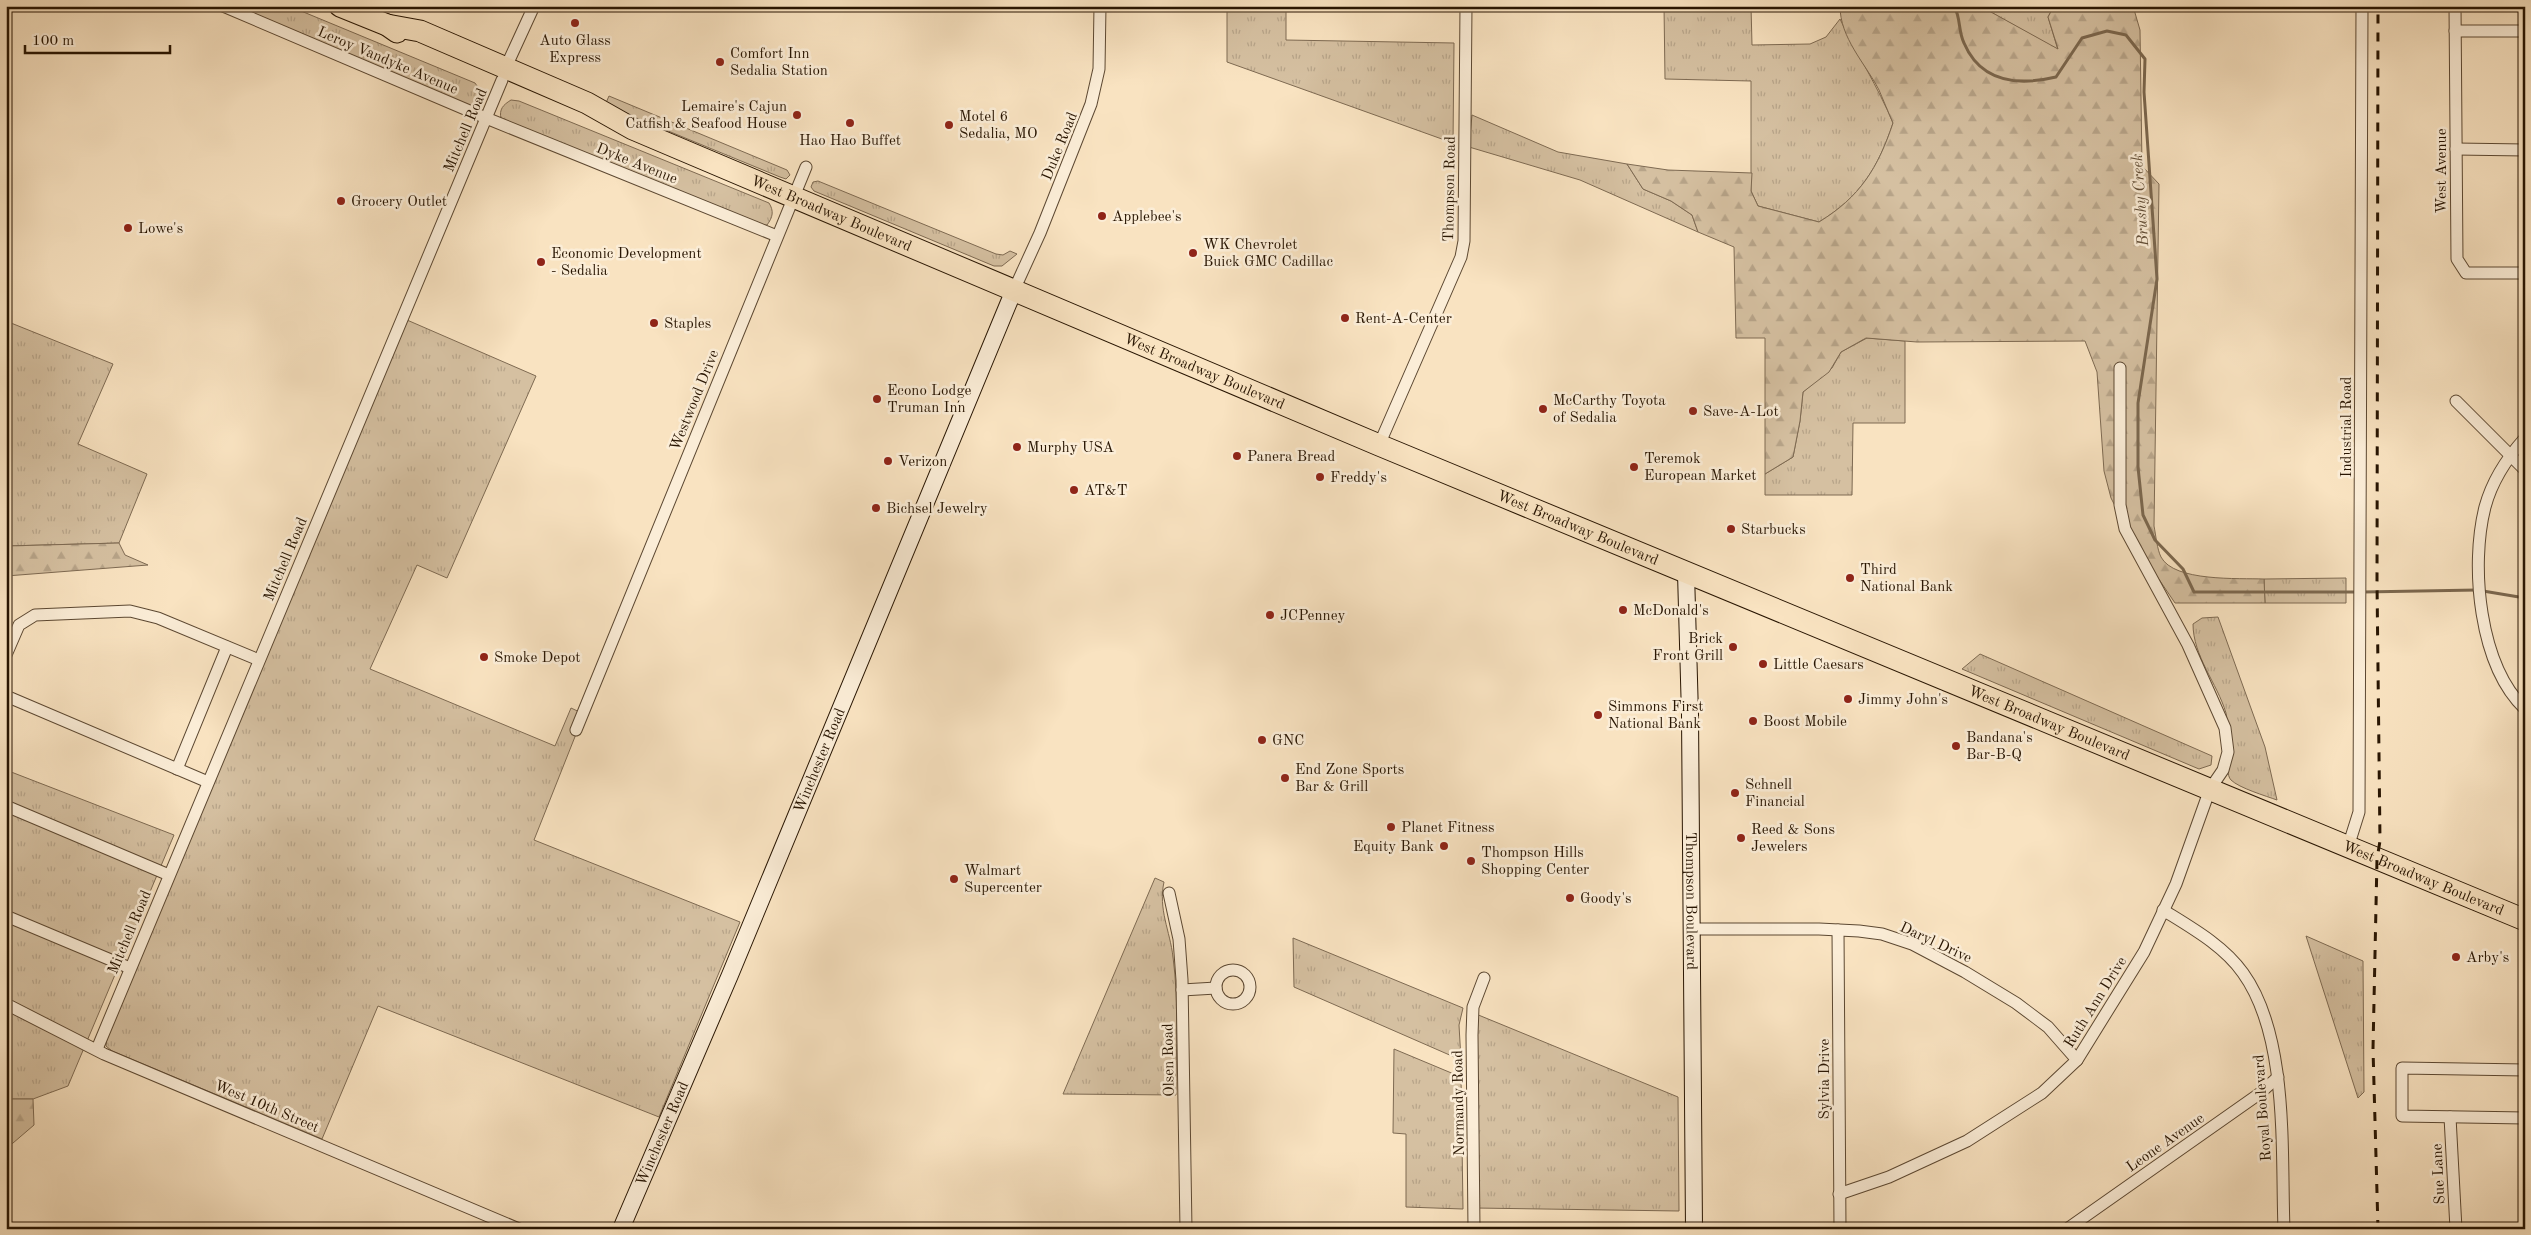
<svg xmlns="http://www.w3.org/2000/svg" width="2531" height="1235" font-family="'Old Standard TT',serif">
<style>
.grass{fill:url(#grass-tufts);stroke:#7e6a52}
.forest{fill:url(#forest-firs);stroke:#7e6a52}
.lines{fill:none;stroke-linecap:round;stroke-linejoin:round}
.stream{stroke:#7b674e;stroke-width:3}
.street-casing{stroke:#5c4832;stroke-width:13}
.secondary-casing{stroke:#281502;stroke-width:18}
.highway-casing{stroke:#281502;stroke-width:23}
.street{stroke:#fbedd7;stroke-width:11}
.secondary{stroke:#fbedd7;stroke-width:16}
.highway{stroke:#f9e3c1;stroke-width:21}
.rail{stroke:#281502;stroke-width:3;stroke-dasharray:9 9;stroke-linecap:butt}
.poi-dot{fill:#8f2418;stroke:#fbedd7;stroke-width:2}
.labels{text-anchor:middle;stroke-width:5;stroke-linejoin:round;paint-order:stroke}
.poi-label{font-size:15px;fill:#281502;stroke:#fbedd7;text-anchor:start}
.street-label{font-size:15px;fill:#281502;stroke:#fbedd7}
.water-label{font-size:16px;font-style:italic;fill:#5f4b34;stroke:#fbedd7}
</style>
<defs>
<pattern id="grass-tufts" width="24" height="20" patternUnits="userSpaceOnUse" patternTransform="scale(1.25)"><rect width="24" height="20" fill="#d5c0a1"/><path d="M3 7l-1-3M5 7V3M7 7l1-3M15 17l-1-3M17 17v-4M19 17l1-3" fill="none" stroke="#b7a489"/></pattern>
<pattern id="forest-firs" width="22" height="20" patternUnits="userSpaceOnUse" patternTransform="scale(1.25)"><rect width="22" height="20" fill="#d5c0a1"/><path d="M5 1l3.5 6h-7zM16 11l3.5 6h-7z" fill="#b7a489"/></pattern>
</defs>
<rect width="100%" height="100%" fill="#f9e3c1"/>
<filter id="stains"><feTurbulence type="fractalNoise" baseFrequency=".004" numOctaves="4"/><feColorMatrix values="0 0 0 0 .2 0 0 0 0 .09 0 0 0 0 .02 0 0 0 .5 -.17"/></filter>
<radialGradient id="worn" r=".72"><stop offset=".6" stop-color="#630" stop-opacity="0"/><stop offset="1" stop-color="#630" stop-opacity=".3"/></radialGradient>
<g class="grass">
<polygon points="228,6 289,6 475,83 482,93 481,102 472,106 462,103"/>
<polygon points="1227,6 1286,6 1286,40 1454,43 1453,143 1227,62"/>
<path d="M 1664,6 L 1751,6 L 1752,45 L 1810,44 L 1826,37 L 1840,19 C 1857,54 1878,87 1893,123 C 1878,168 1860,197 1819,222 L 1758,206 L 1751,191 L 1751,81 L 1665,79 Z"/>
<polygon points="1980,6 2054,6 2048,17 2058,50"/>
<polygon points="609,96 787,170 790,175 786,179 780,177 605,105"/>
<path d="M 511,100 L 519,101 L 769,203 C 774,211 773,217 767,225 L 756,225 L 501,119 C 499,109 503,105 511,100 Z"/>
<polygon points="1472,115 1558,152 1627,164 1643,189 1671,201 1692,215 1698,232 1580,180 1469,147"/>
<polygon points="818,181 996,254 1003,255 1010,251 1017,254 1002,266 994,266 814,191 811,187 813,182"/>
<polygon points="407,320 536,376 447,578 417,565 370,669 555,746 571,708 584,714 534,840 740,922 659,1117 378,1006 322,1139 112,1051 106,1046 107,1037"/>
<polygon points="6,321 113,364 78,444 147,474 119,543 6,546"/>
<polygon points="1867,338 1905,341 1905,423 1853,423 1852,495 1765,495 1765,474 1793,457 1800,421 1803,392 1832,368 1841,352"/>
<polygon points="2346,578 2346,603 2265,603 2264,579"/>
<path d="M 2218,617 L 2265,747 L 2277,800 C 2266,796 2239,788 2231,780 C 2223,772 2230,730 2226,713 C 2217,683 2193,656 2193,624 L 2202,618 Z"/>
<polygon points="1980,654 2212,756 2211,765 2199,769 1962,669"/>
<polygon points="6,770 174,835 68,1086 33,1099 6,1099"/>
<path d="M 1155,878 L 1164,882 C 1158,909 1170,931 1173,957 C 1179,1002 1176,1050 1176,1095 L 1063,1094 Z"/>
<polygon points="2306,936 2363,961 2364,1092 2358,1098"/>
<polygon points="1293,938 1463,1008 1459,1025 1461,1060 1294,987"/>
<polygon points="1476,1014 1678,1097 1679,1211 1475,1208"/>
<polygon points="1394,1049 1461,1077 1463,1209 1406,1207 1406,1134 1393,1133"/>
</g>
<g class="forest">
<path d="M 1840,6 L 1980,6 L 2058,49 L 2048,17 L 2054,6 L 2133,6 L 2140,30 L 2142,166 L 2159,184 L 2154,526 C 2156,536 2157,549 2161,557 C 2174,582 2239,578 2264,579 L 2265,603 L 2175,603 L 2133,541 L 2111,498 L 2104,471 L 2097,372 L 2085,341 L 1917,342 L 1866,338 L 1841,352 L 1829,372 L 1803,392 L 1800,421 L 1793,457 L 1765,474 L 1765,338 L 1736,338 L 1734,247 L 1698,232 L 1692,215 L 1671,201 L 1643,189 L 1627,164 L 1668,170 L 1752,173 L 1751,191 L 1758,206 L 1819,222 C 1860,197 1878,168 1893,123 C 1888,112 1884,101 1879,90 C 1865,63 1840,38 1840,6 Z"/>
<polygon points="119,543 125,555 148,565 6,576 6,546"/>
<polygon points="6,1099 33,1099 34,1125 6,1149"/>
</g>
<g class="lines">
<g class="stream">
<path d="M 1954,6 C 1961,18 1958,31 1964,43 C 1981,83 2018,86 2056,77 L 2082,38 L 2107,31 L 2126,35 L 2145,59 L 2144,92 L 2157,279 L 2138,403 L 2138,467 L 2143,515 L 2155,540 L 2183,569 L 2194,592 L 2357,592"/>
<polyline points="2483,591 2525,598"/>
<polyline points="2363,592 2477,590"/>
</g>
<g class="street-casing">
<g id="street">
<polyline points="223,6 486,118 777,236"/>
<polyline points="2455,6 2457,259 2466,273 2525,273"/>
<polyline points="2455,31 2525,31"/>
<polyline points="506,67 534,6"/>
<polyline points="2456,149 2525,150"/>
<polyline points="1014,290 1040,233 1091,104 1099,69 1100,6"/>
<polyline points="2456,401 2525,470"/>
<path d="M 2525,438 C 2507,458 2492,481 2485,507 C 2470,566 2479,665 2525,709"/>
<polyline points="1379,445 1461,257 1464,241 1466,6"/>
<polyline points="6,655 19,625 35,615 130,611 158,618 259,660"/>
<polyline points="6,696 208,782"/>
<polyline points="576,730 806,167"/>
<polyline points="177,769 227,647"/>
<polyline points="6,806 169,875"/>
<polyline points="2348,847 2359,812 2362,6"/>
<polyline points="1169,893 1179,939 1182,980 1186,1229"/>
<path d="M 2163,910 C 2192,928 2224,946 2243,973 C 2289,1037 2281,1152 2284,1229"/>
<polyline points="6,916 130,968"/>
<polyline points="1691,929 1819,929 1859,931 1882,934 1912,944 1965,972 2016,1003 2048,1027 2077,1060"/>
<polyline points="1838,930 1840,1229"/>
<circle cx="1233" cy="987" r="17"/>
<polyline points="1182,990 1216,988"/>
<polyline points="6,1004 104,1054 519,1229"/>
<polyline points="97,1049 502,80"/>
<polyline points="2525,1070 2402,1068 2402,1116 2525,1118"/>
<polyline points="2450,1117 2456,1229"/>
<polyline points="1839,1194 1889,1177 1967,1141 2042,1093 2077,1060 2144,952 2176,884 2210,789 2223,770 2228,752 2225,728 2188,645 2125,529 2120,505 2120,368"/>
<polyline points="1474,1229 1472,1035 1473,1007 1484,978"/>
<polyline points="2067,1229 2259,1094 2278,1077"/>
</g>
</g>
<g class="secondary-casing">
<g id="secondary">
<path id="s1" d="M 1686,573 L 1690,715 L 1694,1229"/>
<path id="s2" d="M 621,1229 L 730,975 L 1014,290"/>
</g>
</g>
<g class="highway-casing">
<g id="highway">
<polyline points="340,6 387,25 397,32"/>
<path id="s3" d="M 387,25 L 420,31 L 587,103 L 633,129 L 1379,445 L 2525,920"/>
</g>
</g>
<use href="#street" class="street"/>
<use href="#secondary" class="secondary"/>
<use href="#highway" class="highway"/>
<polyline class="rail" points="2378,1229 2373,1049 2377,859 2380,841 2377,582 2378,6"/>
</g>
<g class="poi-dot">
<circle cx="575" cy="23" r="5"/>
<circle cx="720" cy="62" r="5"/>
<circle cx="797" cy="115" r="5"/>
<circle cx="850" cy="123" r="5"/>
<circle cx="949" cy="125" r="5"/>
<circle cx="341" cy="201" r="5"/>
<circle cx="1102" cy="216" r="5"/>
<circle cx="128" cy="228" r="5"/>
<circle cx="1193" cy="253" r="5"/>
<circle cx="541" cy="262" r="5"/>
<circle cx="1345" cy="318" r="5"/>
<circle cx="654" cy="323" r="5"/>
<circle cx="877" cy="399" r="5"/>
<circle cx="1543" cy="409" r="5"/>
<circle cx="1693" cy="411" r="5"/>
<circle cx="1017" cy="447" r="5"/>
<circle cx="1237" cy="456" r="5"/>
<circle cx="888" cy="461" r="5"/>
<circle cx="1634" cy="467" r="5"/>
<circle cx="1320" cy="477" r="5"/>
<circle cx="1074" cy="490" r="5"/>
<circle cx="876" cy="508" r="5"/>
<circle cx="1731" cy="529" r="5"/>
<circle cx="1850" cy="578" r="5"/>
<circle cx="1623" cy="610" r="5"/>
<circle cx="1270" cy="615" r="5"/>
<circle cx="1733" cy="647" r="5"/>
<circle cx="484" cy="657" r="5"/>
<circle cx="1763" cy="664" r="5"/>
<circle cx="1848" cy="699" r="5"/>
<circle cx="1598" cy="715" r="5"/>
<circle cx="1753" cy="721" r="5"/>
<circle cx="1262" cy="740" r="5"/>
<circle cx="1956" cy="746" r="5"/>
<circle cx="1285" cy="778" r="5"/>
<circle cx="1735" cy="793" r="5"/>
<circle cx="1391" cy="827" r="5"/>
<circle cx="1741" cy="838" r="5"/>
<circle cx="1444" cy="846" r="5"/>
<circle cx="1471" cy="861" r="5"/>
<circle cx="954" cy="879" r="5"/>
<circle cx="1570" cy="898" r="5"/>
<circle cx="2456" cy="957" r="5"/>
</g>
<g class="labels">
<g class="poi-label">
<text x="575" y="45" text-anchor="middle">Auto Glass<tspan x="575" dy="17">Express</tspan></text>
<text x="730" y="58">Comfort Inn<tspan x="730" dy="17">Sedalia Station</tspan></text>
<text x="787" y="111" text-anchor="end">Lemaire's Cajun<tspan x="787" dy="17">Catfish &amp; Seafood House</tspan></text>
<text x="959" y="121">Motel 6<tspan x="959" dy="17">Sedalia, MO</tspan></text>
<text x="850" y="145" text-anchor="middle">Hao Hao Buffet</text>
<text x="351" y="206">Grocery Outlet</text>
<text x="1112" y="221">Applebee's</text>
<text x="138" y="233">Lowe's</text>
<text x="1203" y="249">WK Chevrolet<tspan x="1203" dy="17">Buick GMC Cadillac</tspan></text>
<text x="551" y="258">Economic Development<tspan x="551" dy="17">- Sedalia</tspan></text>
<text x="1355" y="323">Rent-A-Center</text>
<text x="664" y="328">Staples</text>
<text x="887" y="395">Econo Lodge<tspan x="887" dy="17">Truman Inn</tspan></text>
<text x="1553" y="405">McCarthy Toyota<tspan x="1553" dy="17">of Sedalia</tspan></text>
<text x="1703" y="416">Save-A-Lot</text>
<text x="1027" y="452">Murphy USA</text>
<text x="1247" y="461">Panera Bread</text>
<text x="1644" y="463">Teremok<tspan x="1644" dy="17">European Market</tspan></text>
<text x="898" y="466">Verizon</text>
<text x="1330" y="482">Freddy's</text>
<text x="1084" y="495">AT&amp;T</text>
<text x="886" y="513">Bichsel Jewelry</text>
<text x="1741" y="534">Starbucks</text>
<text x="1860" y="574">Third<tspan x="1860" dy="17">National Bank</tspan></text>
<text x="1633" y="615">McDonald's</text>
<text x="1280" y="620">JCPenney</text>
<text x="1723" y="643" text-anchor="end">Brick<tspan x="1723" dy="17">Front Grill</tspan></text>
<text x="494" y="662">Smoke Depot</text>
<text x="1773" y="669">Little Caesars</text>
<text x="1858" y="704">Jimmy John's</text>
<text x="1608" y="711">Simmons First<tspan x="1608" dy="17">National Bank</tspan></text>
<text x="1763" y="726">Boost Mobile</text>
<text x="1966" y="742">Bandana's<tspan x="1966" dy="17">Bar-B-Q</tspan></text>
<text x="1272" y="745">GNC</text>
<text x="1295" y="774">End Zone Sports<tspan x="1295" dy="17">Bar &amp; Grill</tspan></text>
<text x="1745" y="789">Schnell<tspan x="1745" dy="17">Financial</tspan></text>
<text x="1401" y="832">Planet Fitness</text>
<text x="1751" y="834">Reed &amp; Sons<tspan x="1751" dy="17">Jewelers</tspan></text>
<text x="1434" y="851" text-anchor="end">Equity Bank</text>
<text x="1481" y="857">Thompson Hills<tspan x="1481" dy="17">Shopping Center</tspan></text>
<text x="964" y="875">Walmart<tspan x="964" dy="17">Supercenter</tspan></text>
<text x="1580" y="903">Goody's</text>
<text x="2466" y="962">Arby's</text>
</g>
<g class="street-label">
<text transform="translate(388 60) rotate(23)" y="5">Leroy Vandyke Avenue</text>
<text transform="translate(465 130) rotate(-67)" y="5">Mitchell Road</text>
<text transform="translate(1059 146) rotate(-68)" y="5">Duke Road</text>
<text transform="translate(637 163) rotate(22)" y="5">Dyke Avenue</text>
<text transform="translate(2441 171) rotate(-90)" y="5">West Avenue</text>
<text transform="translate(1449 189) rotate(-89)" y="5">Thompson Road</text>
<text dy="5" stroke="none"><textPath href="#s3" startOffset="484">West Broadway Boulevard</textPath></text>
<text dy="5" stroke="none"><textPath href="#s3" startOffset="889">West Broadway Boulevard</textPath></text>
<text transform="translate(694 400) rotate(-68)" y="5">Westwood Drive</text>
<text transform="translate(2346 427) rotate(-90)" y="5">Industrial Road</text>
<text dy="5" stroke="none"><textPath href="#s3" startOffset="1294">West Broadway Boulevard</textPath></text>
<text transform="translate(285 559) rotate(-67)" y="5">Mitchell Road</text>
<text dy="5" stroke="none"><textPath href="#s3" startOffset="1804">West Broadway Boulevard</textPath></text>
<text dy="5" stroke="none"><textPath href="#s2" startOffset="509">Winchester Road</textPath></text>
<text dy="5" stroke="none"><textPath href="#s3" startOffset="2209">West Broadway Boulevard</textPath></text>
<text dy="5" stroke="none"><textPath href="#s1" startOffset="328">Thompson Boulevard</textPath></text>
<text transform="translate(129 932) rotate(-67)" y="5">Mitchell Road</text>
<text transform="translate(1936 942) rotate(25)" y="5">Daryl Drive</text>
<text transform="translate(2095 1002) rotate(-58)" y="5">Ruth Ann Drive</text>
<text transform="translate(1168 1060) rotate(-91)" y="5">Olsen Road</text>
<text transform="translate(1824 1079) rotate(-90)" y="5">Sylvia Drive</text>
<text transform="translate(1458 1103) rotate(-91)" y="5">Normandy Road</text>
<text transform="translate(267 1106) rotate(23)" y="5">West 10th Street</text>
<text transform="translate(2262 1108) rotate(-94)" y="5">Royal Boulevard</text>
<text dy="5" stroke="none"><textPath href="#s2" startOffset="104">Winchester Road</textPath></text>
<text transform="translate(2165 1142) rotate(-35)" y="5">Leone Avenue</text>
<text transform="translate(2438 1174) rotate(-93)" y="5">Sue Lane</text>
</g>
<g class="water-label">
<text transform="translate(2139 200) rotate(-94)" y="6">Brushy Creek</text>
</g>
</g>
<rect width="2531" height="1235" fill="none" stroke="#f9e3c1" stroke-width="25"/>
<rect x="8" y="8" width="2516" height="1220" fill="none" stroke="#281502" stroke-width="2.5"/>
<rect x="12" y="12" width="2506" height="1210" fill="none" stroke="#281502"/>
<path d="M25 45v8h145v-8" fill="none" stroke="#281502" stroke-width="2.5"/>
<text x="32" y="45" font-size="15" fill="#281502" stroke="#fbedd7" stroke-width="4" paint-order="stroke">100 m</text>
<rect width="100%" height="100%" filter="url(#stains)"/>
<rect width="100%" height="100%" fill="url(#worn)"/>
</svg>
